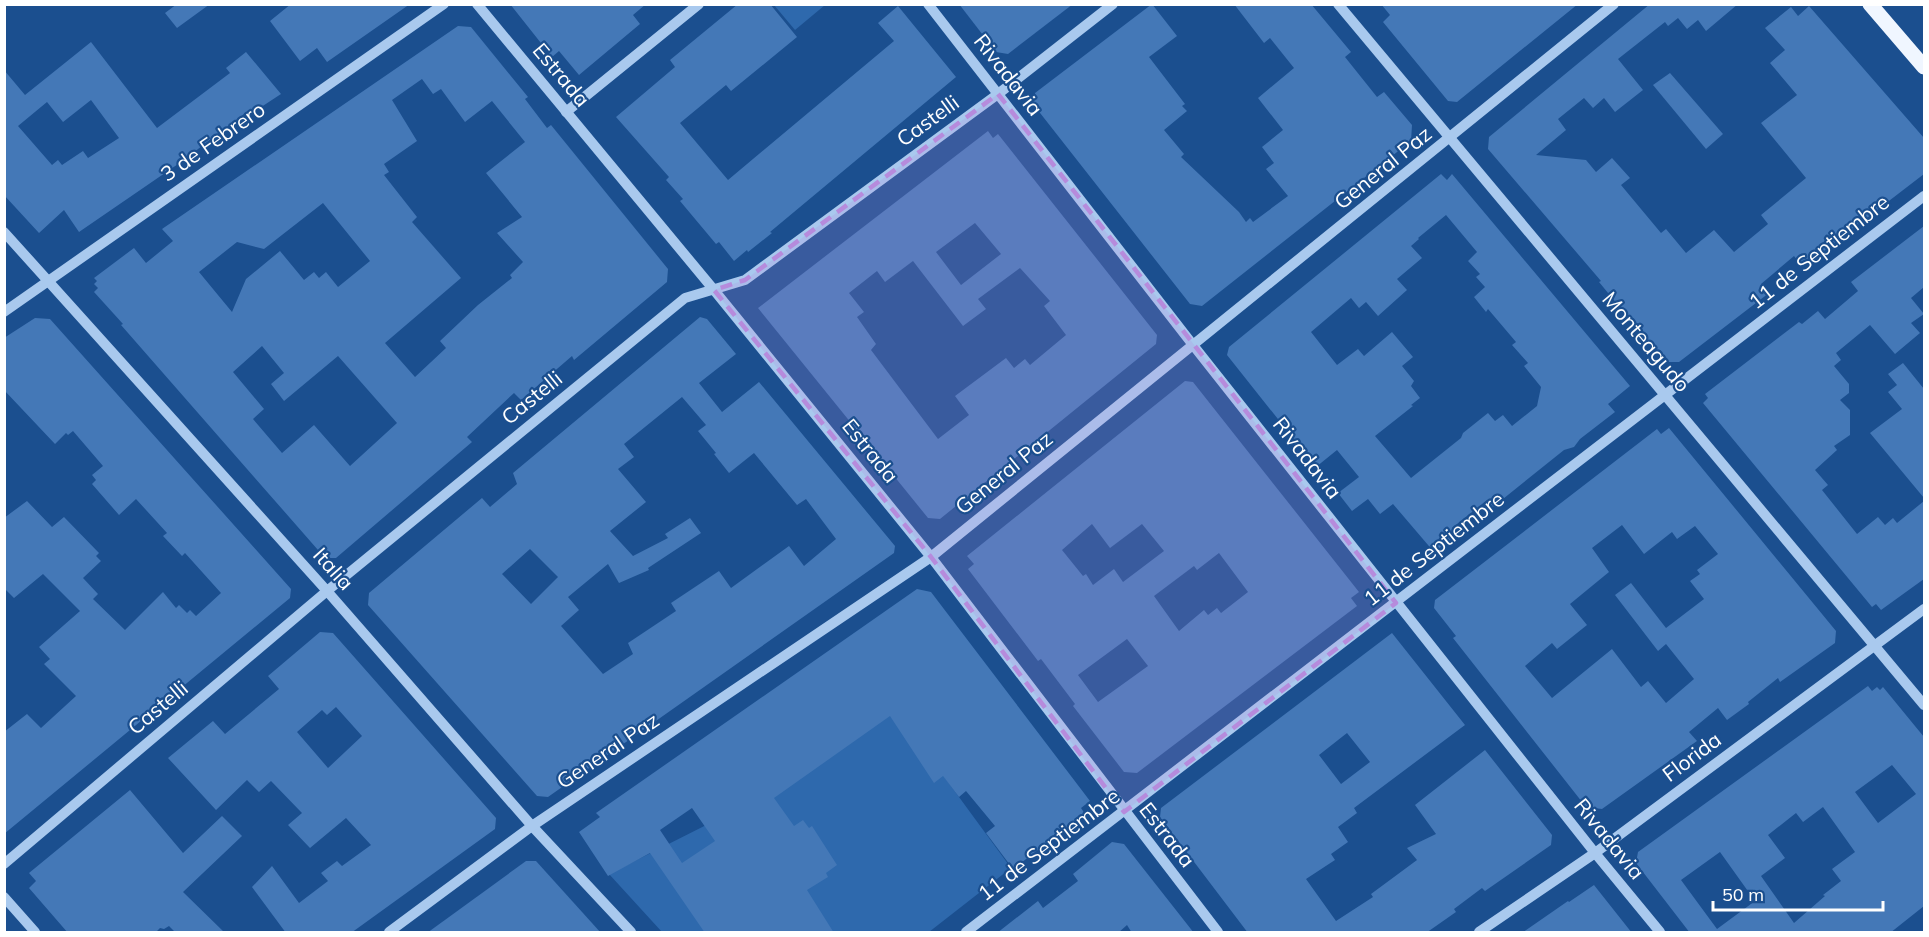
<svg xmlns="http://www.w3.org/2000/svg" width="1929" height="937" font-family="Mulish,sans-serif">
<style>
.green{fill:#2e69ad}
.building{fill:#4478b7;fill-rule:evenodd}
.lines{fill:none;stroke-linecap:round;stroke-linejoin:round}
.minor{stroke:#a9c9ee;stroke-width:10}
.major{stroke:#f0f6ff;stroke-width:15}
.marked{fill:#b68bdc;fill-opacity:0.2;stroke:#b68bdc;stroke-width:4.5;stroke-dasharray:12 8;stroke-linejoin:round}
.labels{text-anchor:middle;stroke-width:4.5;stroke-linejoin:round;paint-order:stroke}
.street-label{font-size:21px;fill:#fff;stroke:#1b4f8f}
</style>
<rect width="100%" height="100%" fill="#1b4f8f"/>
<g class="green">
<polygon points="774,5 825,5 795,30"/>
<polygon points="907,703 937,767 1011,868 929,932 662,932 609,874 740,808"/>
</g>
<g class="building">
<polygon points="177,4 210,4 177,28 165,13"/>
<polygon points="291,4 410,4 327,62 317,48 300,61 270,21"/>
<polygon points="510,4 646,4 633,15 640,24 579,75 559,51 552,57"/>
<polygon points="738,4 770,4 797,37 731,91 726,85 680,123 728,180 894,41 878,23 898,6 956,77 770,232 772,233 748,252 747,250 734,261 719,242 716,244 680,201 683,199 666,180 669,177 616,117 675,67 670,60"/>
<polygon points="959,4 1073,4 1008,54 996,52"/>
<polygon points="1152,4 1177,36 1149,57 1185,104 1182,106 1187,111 1164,130 1184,154 1181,157 1239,212 1246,222 1250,218 1253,222 1288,196 1266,169 1274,163 1262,147 1283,130 1258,98 1294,68 1270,38 1264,43 1234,4 1311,4 1351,52 1345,57 1377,97 1384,92 1412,125 1411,141 1202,306 1190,304 1033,104 1035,93"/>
<polygon points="1381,4 1578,4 1457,102 1448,101 1383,22 1390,15"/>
<polygon points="1650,4 1738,4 1706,31 1698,20 1687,29 1678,18 1668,26 1665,22 1618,59 1643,90 1615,112 1604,98 1593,108 1584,98 1558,119 1566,130 1536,155 1586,160 1596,172 1612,158 1630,178 1621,185 1661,233 1666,229 1686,253 1714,230 1734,252 1768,224 1761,215 1806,178 1761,123 1797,95 1770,63 1785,50 1765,28 1791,7 1798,16 1809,6 1924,138 1924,174 1803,267 1794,256 1761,284 1769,293 1679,362 1665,362 1599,282 1601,281 1488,149 1489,137"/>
<path d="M 458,26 L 471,27 L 528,97 L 525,99 L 547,128 L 551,125 L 668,269 L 667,282 L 574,360 L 572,356 L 521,400 L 514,393 L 467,437 L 472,442 L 336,558 L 325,558 L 121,325 L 123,324 L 94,292 L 98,288 L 94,284 L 97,281 L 94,278 L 134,248 L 146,263 L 173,241 L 162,229 ZM 422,79 L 433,94 L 441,89 L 465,122 L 492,101 L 525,142 L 486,173 L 522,217 L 497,233 L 523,262 L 510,275 L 512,278 L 478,305 L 440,341 L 446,348 L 415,377 L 385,343 L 461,278 L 412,222 L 417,217 L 384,175 L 389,172 L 384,164 L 417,141 L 392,100 ZM 323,203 L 370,261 L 338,287 L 326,272 L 319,278 L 314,272 L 304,280 L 280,251 L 246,279 L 232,312 L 199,272 L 237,242 L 264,249 ZM 262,346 L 284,373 L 271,384 L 284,401 L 338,356 L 397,423 L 350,466 L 314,425 L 282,453 L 253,419 L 264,409 L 233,372 Z"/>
<path d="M 91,42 L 157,128 L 230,73 L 226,68 L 246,52 L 281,94 L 246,117 L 244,114 L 181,162 L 79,232 L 64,210 L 39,233 L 4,195 L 4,70 L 25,95 ZM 91,100 L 119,138 L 88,158 L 83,151 L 62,165 L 58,160 L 52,165 L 18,126 L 47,102 L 63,122 Z"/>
<polygon points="1670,73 1723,134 1706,149 1653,85"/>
<path d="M 988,131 L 993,138 L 998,134 L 1157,335 L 1156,344 L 940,519 L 928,518 L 758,308 ZM 975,223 L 1001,254 L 961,285 L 936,252 ZM 913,261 L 963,326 L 986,309 L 978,299 L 1020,268 L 1050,301 L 1044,306 L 1066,335 L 1030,365 L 1025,359 L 1014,368 L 1006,358 L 955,396 L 969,415 L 938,439 L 871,350 L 876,344 L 857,317 L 864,312 L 849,293 L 877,271 L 885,282 Z"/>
<path d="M 1441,174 L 1447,180 L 1452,174 L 1630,386 L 1608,404 L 1615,412 L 1580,439 L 1574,447 L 1564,450 L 1493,507 L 1487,500 L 1452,528 L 1458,534 L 1434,552 L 1393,504 L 1380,514 L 1368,499 L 1352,511 L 1338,493 L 1359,477 L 1337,450 L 1316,467 L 1227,355 L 1229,347 ZM 1446,215 L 1477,252 L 1468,261 L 1480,274 L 1476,277 L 1485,287 L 1474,297 L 1486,312 L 1488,309 L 1516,342 L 1512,345 L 1528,363 L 1524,366 L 1541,387 L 1537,406 L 1512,426 L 1503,415 L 1495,421 L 1488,413 L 1463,433 L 1461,438 L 1411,478 L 1375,436 L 1413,406 L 1411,405 L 1420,398 L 1411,386 L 1414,381 L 1402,366 L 1413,357 L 1392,332 L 1364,356 L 1358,349 L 1337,365 L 1311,332 L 1351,298 L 1359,308 L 1366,302 L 1378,316 L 1407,290 L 1397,279 L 1422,258 L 1411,246 L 1419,239 L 1418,238 Z"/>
<polygon points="1924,226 1924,287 1911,298 1924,314 1911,323 1920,333 1895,354 1870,325 1836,353 1841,360 1834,366 1849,384 1849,393 1840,400 1850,410 1850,435 1834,446 1837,450 1815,470 1828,485 1822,490 1857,534 1878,517 1885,525 1893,518 1897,523 1924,501 1924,579 1881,610 1876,604 1872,607 1703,403 1708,398 1705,394 1799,322 1802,324 1818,311 1825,319 1858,291 1851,282"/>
<path d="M 700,317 L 707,319 L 736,354 L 699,383 L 722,412 L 759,382 L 895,546 L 894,553 L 548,797 L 537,796 L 368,605 L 369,593 L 482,498 L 490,507 L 517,484 L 513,473 ZM 682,397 L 706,425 L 698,431 L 716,453 L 714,454 L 729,473 L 754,453 L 797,505 L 806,499 L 836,539 L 804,566 L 789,546 L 731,588 L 719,571 L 671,603 L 676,611 L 628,643 L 633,654 L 603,674 L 561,626 L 579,610 L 568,597 L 608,564 L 619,583 L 649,570 L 648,568 L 701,533 L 690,518 L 665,534 L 668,538 L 633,556 L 610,531 L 646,502 L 618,469 L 634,457 L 624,444 ZM 530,549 L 558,577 L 531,604 L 502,574 Z"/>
<polygon points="35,318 50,319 291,589 290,598 4,834 4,732 27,714 41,728 76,696 44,664 50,659 39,647 80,611 43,574 14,598 4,588 4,518 27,501 52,527 64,517 99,553 96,556 101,561 83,578 98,594 93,599 125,630 163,592 176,608 179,605 187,613 190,610 196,616 221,593 185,553 182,556 163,536 167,533 136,499 119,515 92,484 96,480 92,475 103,466 73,431 68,435 66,433 55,444 4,390 4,338"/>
<polygon points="1903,363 1924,389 1924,498 1870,433 1902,409 1888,392 1897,385 1888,374"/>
<path d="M 1185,381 L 1193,382 L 1359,592 L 1351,598 L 1357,606 L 1137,773 L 1124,772 L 1073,706 L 1075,704 L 1041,659 L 1038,661 L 968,569 L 974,564 L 967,556 ZM 1092,524 L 1110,548 L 1142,524 L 1164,551 L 1123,582 L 1114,569 L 1093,585 L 1086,574 L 1083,576 L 1062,550 ZM 1219,553 L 1248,592 L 1221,613 L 1217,608 L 1208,615 L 1204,610 L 1179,631 L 1154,596 L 1194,566 L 1197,570 ZM 1127,639 L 1148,666 L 1098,702 L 1078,675 Z"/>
<path d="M 1669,428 L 1836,631 L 1835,643 L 1780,682 L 1778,678 L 1748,702 L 1749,704 L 1727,720 L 1718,708 L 1689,732 L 1697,741 L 1602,809 L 1586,807 L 1453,638 L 1456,636 L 1434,608 L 1435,600 L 1657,429 L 1661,434 ZM 1622,525 L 1644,554 L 1672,532 L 1677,539 L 1695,526 L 1718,554 L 1697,570 L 1700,574 L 1690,581 L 1704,599 L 1666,628 L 1631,583 L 1615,595 L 1658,651 L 1666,644 L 1694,679 L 1666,703 L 1648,681 L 1641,687 L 1612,649 L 1552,698 L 1525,666 L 1552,643 L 1557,649 L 1587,625 L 1570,604 L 1609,572 L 1592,548 Z"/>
<path d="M 917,589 L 931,592 L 1090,801 L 1081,808 L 1085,814 L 1013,869 L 986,833 L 995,826 L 966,791 L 959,797 L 943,776 L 934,783 L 890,716 L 774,798 L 794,826 L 803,820 L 809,828 L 812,826 L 837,865 L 826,873 L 828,877 L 807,890 L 834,933 L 705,933 L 650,853 L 608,876 L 579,832 L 600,817 L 596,813 ZM 692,808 L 715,841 L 682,863 L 660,830 Z"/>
<path d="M 320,632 L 333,633 L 348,650 L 496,818 L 495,829 L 351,933 L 286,933 L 252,887 L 272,866 L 299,903 L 328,881 L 321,873 L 337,861 L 342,866 L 371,845 L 346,818 L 310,848 L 288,825 L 302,813 L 271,781 L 259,792 L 247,780 L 216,810 L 168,758 L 213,721 L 225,734 L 279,689 L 268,676 ZM 336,707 L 362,736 L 328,768 L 297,732 L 322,710 L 327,715 Z"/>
<path d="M 1392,633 L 1465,725 L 1354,808 L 1357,813 L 1338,827 L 1348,842 L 1331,854 L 1335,860 L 1306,879 L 1336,921 L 1373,897 L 1371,894 L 1417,860 L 1407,848 L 1436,834 L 1415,805 L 1485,750 L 1552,835 L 1551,845 L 1485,891 L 1482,888 L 1454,909 L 1456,912 L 1426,933 L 1248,933 L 1160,817 L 1161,808 ZM 1347,733 L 1370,762 L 1341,784 L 1319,755 Z"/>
<path d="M 1868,686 L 1872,691 L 1877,687 L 1880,690 L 1883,687 L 1924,737 L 1924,906 L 1890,933 L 1690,933 L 1636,863 L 1638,852 ZM 1892,765 L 1916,794 L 1878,823 L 1855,792 ZM 1823,807 L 1855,852 L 1832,869 L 1841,881 L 1823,895 L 1825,896 L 1794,923 L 1761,876 L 1785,858 L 1768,835 L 1796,813 L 1803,822 ZM 1720,852 L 1755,901 L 1717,929 L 1681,880 Z"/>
<polygon points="130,790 183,853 222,816 242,836 183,892 225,933 176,933 169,926 164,929 160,928 155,933 68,933 29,888 36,881 29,873"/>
<polygon points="1112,842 1124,844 1194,933 1132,933 1127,925 1118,933 997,933 1038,901 1043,908 1078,881 1073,874"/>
<polygon points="526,861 536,861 601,933 427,933"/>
<polygon points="1594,885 1632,933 1522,933 1568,901 1569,902"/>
</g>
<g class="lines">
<g class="minor">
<polyline points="477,4 714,290 931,557 1218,932"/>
<polyline points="928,4 1193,345 1595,853 1660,932"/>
<polyline points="1338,4 1924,705"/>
<polyline points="566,112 699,4"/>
<polyline points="4,232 327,591 532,826 631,932"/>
<polyline points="4,312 444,4"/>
<polyline points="4,864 327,591 685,298 745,280 998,94 1113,4"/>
<polyline points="4,897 35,932"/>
<polyline points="389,932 532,826 931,557 1614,4"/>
<polyline points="966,932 1924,196"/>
<polyline points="1479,932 1595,853 1924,609"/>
</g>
<polyline class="major" points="1870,4 1924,67"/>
</g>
<path class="marked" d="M 998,94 L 1396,603 L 1124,812 L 931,557 L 714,290 L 745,280 Z"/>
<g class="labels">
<g class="street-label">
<text transform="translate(561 75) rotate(50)" y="7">Estrada</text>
<text transform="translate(1008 75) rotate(52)" y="7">Rivadavia</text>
<text transform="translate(928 121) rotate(-36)" y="7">Castelli</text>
<text transform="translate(213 142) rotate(-35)" y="7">3 de Febrero</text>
<text transform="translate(1383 168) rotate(-39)" y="7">General Paz</text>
<text transform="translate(1819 252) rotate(-38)" y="7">11 de Septiembre</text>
<text transform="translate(1646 342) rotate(50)" y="7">Monteagudo</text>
<text transform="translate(532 398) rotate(-39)" y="7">Castelli</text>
<text transform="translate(870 451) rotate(51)" y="7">Estrada</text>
<text transform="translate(1307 458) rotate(52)" y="7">Rivadavia</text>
<text transform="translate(1004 473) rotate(-39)" y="7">General Paz</text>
<text transform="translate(1434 549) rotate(-38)" y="7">11 de Septiembre</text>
<text transform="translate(333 569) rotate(48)" y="7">Italia</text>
<text transform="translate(158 708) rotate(-40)" y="7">Castelli</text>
<text transform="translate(608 751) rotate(-34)" y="7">General Paz</text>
<text transform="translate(1692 757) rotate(-37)" y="7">Florida</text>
<text transform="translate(1167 835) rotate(52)" y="7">Estrada</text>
<text transform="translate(1609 839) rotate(51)" y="7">Rivadavia</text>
<text transform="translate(1049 845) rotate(-37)" y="7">11 de Septiembre</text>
</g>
</g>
<rect width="1929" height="937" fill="none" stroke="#ffffff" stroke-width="12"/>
<path d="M1713 901v9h170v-9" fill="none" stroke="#ffffff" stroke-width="3"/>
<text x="1722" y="901" font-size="18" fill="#ffffff" stroke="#1b4f8f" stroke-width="4.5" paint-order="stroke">50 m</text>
</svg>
